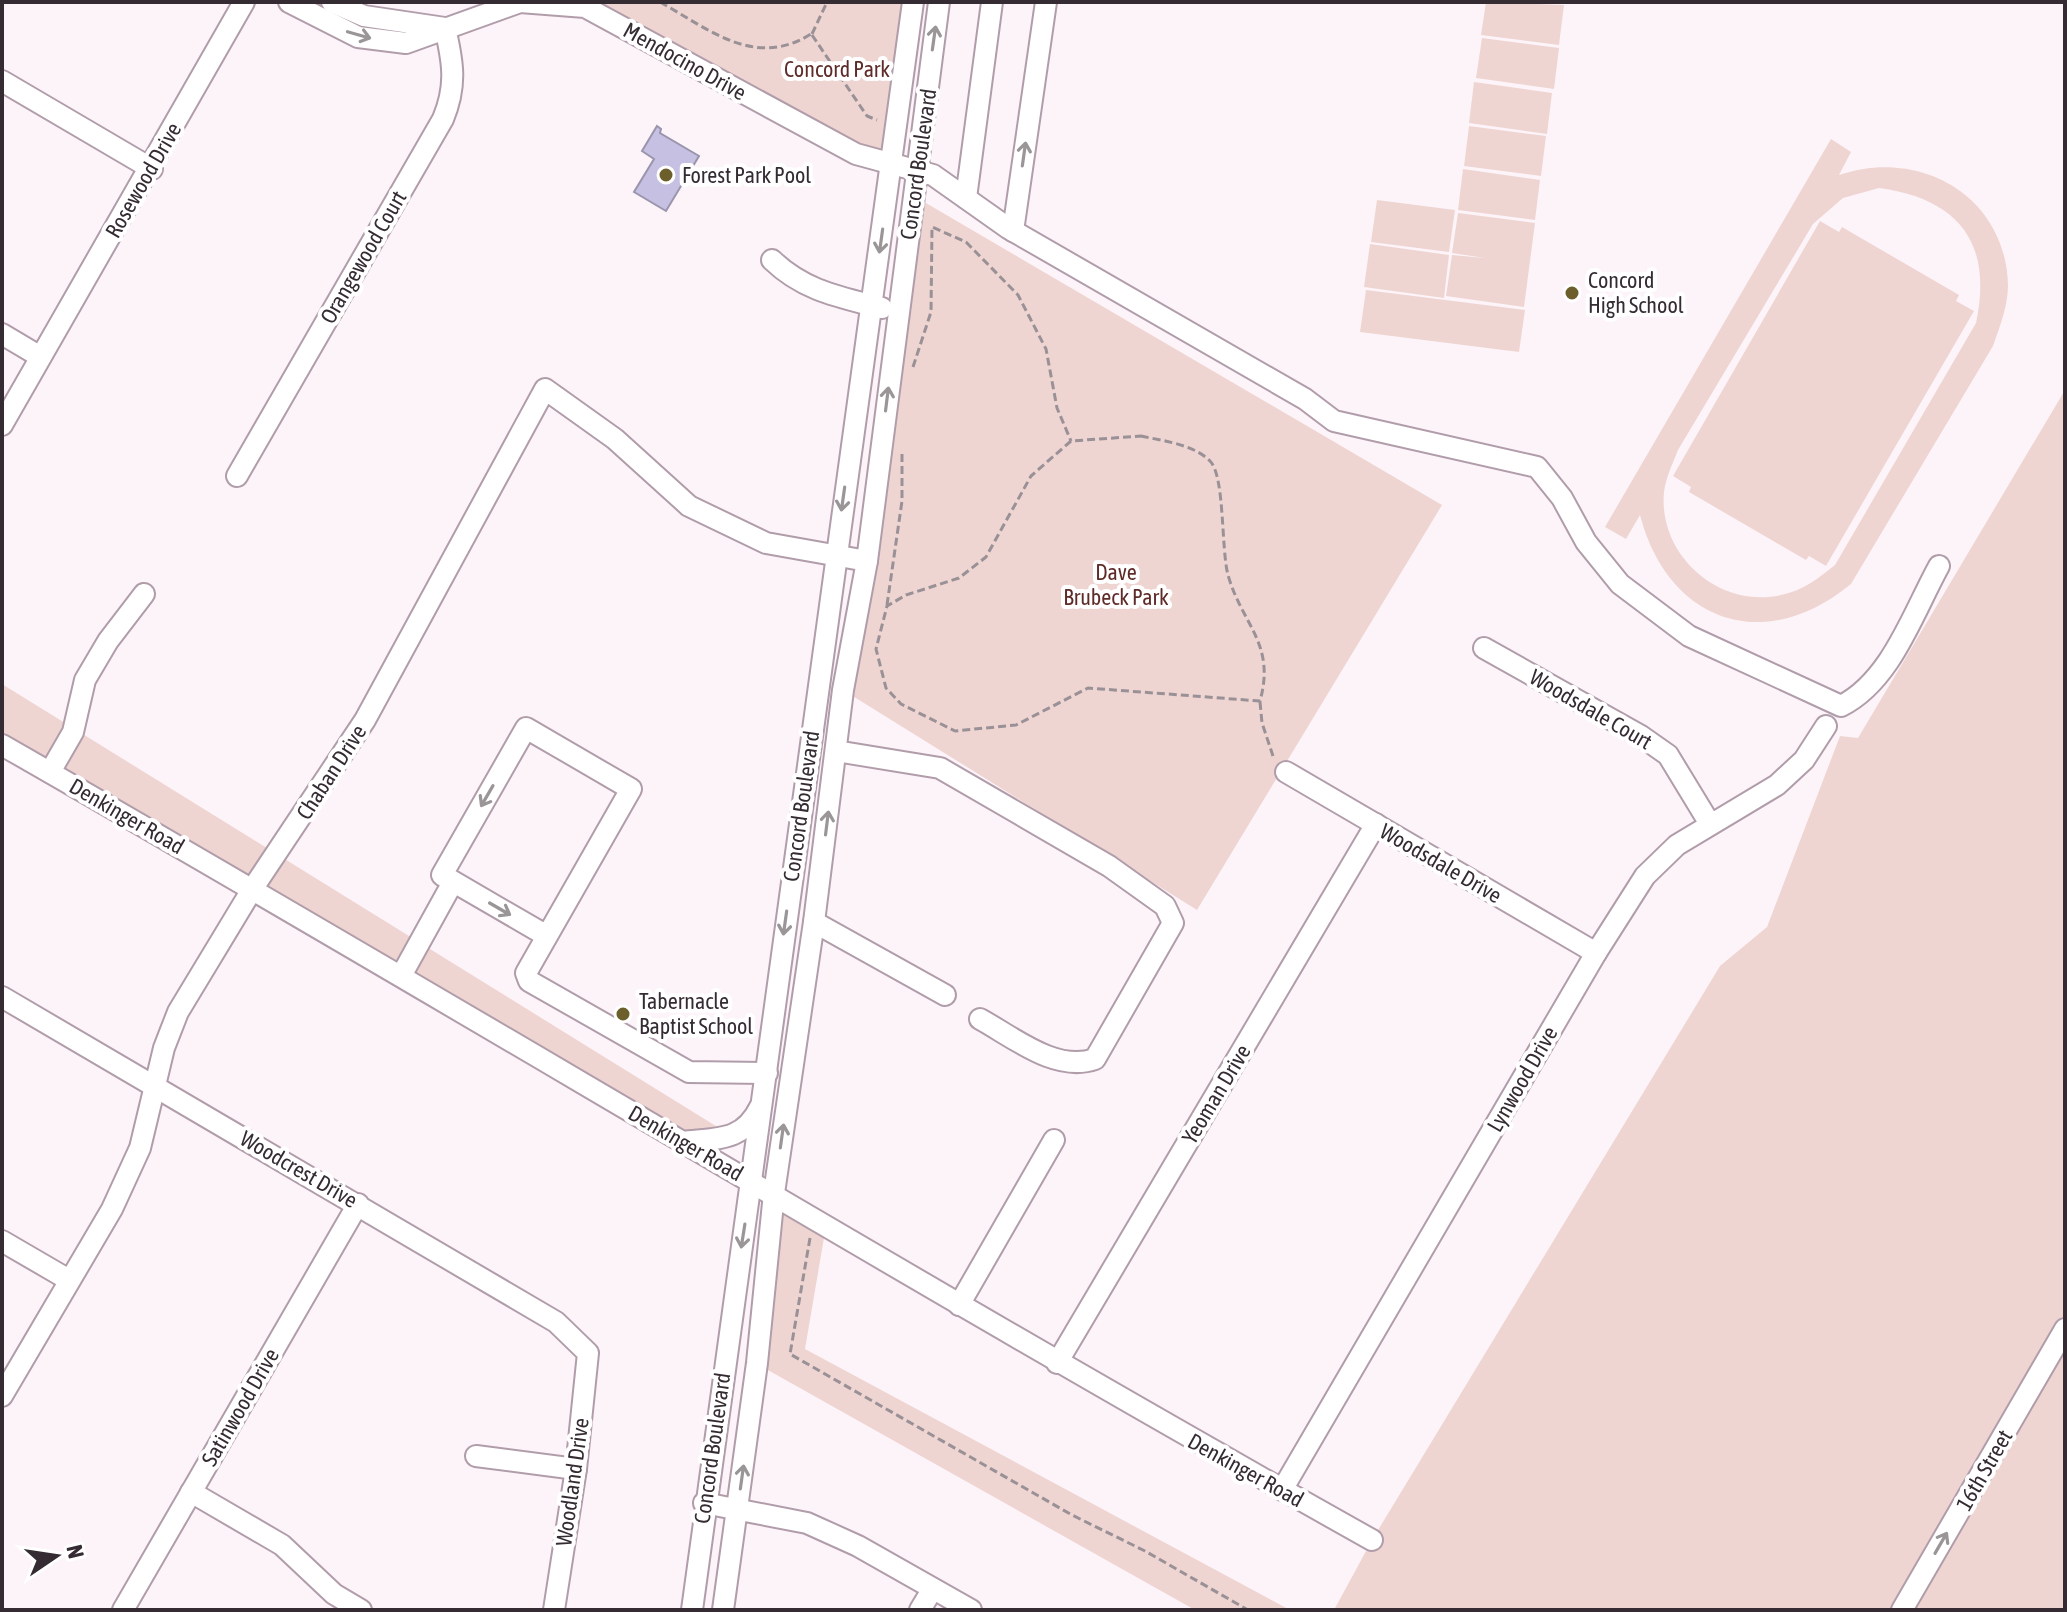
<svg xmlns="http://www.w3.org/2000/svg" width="2067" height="1612" font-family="'Asap Condensed',sans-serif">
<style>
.green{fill:#efd5d2;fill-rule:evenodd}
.water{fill:#c6c1e2;stroke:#9a94ad;stroke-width:2}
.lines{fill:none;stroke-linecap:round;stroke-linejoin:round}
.minor-casing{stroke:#b19daa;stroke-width:24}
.path{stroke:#9a9197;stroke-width:3;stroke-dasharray:8 4;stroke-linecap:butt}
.minor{stroke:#fff;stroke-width:20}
.oneway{stroke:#9a9698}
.poi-dot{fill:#6d5f2c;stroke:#fff;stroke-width:3}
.labels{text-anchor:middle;stroke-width:8;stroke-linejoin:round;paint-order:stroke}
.street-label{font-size:22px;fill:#342c32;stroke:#fff}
.park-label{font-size:22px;fill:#5e2b28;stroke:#fff}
.poi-label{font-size:22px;fill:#342c32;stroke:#fff;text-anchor:start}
</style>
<rect width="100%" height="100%" fill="#fdf4fa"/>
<g class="green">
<polygon points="484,2 913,2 892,164 585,7 527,3 475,17"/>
<polygon points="1486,2 1564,5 1559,45 1481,35"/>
<polygon points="1482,38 1559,48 1554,89 1476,78"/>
<polygon points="1474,82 1552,93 1547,134 1469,123"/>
<polygon points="1469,126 1546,136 1541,176 1464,166"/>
<path d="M 1831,139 L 1851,152 L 1839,175 C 1920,147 2006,196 2008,285 C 2008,306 2000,326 1993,346 L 1851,584 C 1764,656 1668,622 1640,515 L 1626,539 L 1605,527 ZM 1879,188 C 1959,199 1993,243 1976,323 L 1835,565 C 1819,578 1802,591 1781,595 C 1719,609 1658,555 1664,492 C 1666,477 1673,463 1678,450 L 1813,224 L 1843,198 Z"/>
<polygon points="1463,169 1540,180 1535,220 1458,210"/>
<polygon points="914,196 1442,505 1197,910 843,690"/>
<polygon points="1377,200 1455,210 1449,252 1371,242"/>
<polygon points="1458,213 1535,223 1524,307 1446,296 1452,255 1485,258 1452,253"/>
<polygon points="1820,221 1839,232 1842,227 1959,295 1956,301 1974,311 1826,566 1809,556 1806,560 1689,492 1691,487 1673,476"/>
<polygon points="1370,244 1449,255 1444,298 1364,287"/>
<polygon points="1366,290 1525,310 1519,352 1360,332"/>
<polygon points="2065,390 2065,1610 1334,1610 1372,1540 1720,966 1767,927 1840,736 1858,738"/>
<polygon points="2,684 732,1136 682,1142 2,745"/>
<polygon points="774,1193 826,1226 805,1349 1290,1610 1195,1610 757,1364"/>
</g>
<polygon class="water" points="657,126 661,129 660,133 699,156 666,211 634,192 654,159 642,151"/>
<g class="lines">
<g class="minor-casing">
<g id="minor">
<path d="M 289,2 L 358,37 L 406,43 L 520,2 L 585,7 L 856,154 L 933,175 L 1008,228 L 1305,399 L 1334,421 L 1537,467 L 1562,498 L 1586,542 L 1620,584 L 1689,636 L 1841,706 C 1891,681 1913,613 1939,566"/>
<polyline points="332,2 364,16 445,28"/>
<polyline points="2,81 152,169"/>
<polyline points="966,198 992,2"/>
<polyline points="1013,231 1046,2"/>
<path d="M 772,260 C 804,291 840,297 882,308"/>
<polyline points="2,334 39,356"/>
<polyline points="2,425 244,2"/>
<path d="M 237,476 L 443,119 C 457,86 453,62 445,28"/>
<polyline points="1484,648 1641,736 1668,755 1710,824"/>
<path d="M 2,745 C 460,1007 911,1282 1372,1540"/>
<path d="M 836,751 L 940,768 L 1109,866 L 1165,906 L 1173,923 L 1095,1059 C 1056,1073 1013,1037 980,1019"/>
<polyline points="50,772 73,732 85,680 108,641 144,594"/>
<polyline points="1286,772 1596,953"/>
<polyline points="814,922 945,995"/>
<polyline points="547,936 442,875 526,728 631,789 526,973 529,981 689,1072 767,1073"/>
<polyline points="401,976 453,882"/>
<polyline points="2,997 556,1322 588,1353 576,1469 554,1610"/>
<path d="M 682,1142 C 717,1138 743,1142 760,1107"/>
<polyline points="2,1241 69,1280"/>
<polyline points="959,1305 1054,1140"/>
<polyline points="1057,1363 1376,824"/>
<polyline points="2,1396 112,1209 140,1148 164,1048 178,1012 253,888 365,720 545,389 615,439 689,506 766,543 867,561"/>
<polyline points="476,1456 576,1469"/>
<polyline points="1282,1490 1596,953 1645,876 1677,845 1777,785 1804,760 1826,726"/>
<polyline points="191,1492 282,1545 334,1594 361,1610"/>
<polyline points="704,1503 807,1523 858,1546 971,1610"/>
<polyline points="123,1610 358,1204"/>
<polyline points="692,1610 913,2"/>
<polyline points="723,1610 757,1363 774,1193 814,922 843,690 867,561 939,2"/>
<polyline points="920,1610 932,1590"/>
<polyline points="1902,1610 2065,1329"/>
</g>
</g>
<g class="path">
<path d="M 660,2 C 710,30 755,69 811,34"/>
<polyline points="812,34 827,2"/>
<polyline points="812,35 867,116 877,120"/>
<polyline points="913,367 931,312 932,227 966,242 1018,295 1046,349 1057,408 1071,441"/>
<path d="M 1141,436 C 1163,441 1193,444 1210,461 C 1225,476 1221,549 1228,575 C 1242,625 1276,643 1260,701 L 1088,688 L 1016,725 L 955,731 L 901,704 L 886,688 L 876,649 L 887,606 L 906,595 L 959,578 L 986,557 L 1031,476 L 1071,441 Z"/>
<polyline points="887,605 902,501 902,453"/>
<polyline points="1260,702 1262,723 1273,756"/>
<polyline points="810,1238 790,1354 1072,1515 1145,1551 1248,1610"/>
</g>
<use href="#minor" class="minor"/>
</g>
<defs><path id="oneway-shaft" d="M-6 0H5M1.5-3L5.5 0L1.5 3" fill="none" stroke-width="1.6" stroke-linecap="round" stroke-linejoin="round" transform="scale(2)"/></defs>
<g class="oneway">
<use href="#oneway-shaft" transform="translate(359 35) rotate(16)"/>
<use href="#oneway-shaft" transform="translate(934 38) rotate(-82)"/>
<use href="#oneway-shaft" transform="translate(1024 154) rotate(-82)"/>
<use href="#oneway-shaft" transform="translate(881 241) rotate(98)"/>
<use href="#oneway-shaft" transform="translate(887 399) rotate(-83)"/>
<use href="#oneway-shaft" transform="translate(843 499) rotate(98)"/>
<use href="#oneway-shaft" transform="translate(487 796) rotate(120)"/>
<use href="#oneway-shaft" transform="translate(827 823) rotate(-83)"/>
<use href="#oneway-shaft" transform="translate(500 909) rotate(30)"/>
<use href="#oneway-shaft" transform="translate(785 923) rotate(98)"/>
<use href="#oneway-shaft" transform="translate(782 1136) rotate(-82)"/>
<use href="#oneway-shaft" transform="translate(743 1236) rotate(99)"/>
<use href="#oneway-shaft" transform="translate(742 1477) rotate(-82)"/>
<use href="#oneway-shaft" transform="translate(1941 1543) rotate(-60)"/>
</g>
<g class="poi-dot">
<circle cx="666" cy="175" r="8"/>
<circle cx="1572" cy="293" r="8"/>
<circle cx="623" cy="1014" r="8"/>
</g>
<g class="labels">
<g class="street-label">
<text transform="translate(685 61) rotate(29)" y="8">Mendocino Drive</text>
<text transform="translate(918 164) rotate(-82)" y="8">Concord Boulevard</text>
<text transform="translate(143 180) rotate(-60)" y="8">Rosewood Drive</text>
<text transform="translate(363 257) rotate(-60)" y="8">Orangewood Court</text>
<text transform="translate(1591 709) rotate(30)" y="8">Woodsdale Court</text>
<text transform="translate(331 772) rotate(-57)" y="8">Chaban Drive</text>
<text transform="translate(801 806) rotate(-82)" y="8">Concord Boulevard</text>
<text transform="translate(127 816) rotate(30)" y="8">Denkinger Road</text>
<text transform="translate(1441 863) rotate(30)" y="8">Woodsdale Drive</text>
<text transform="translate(1522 1079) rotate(-60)" y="8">Lynwood Drive</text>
<text transform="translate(1216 1094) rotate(-59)" y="8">Yeoman Drive</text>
<text transform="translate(686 1143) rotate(30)" y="8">Denkinger Road</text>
<text transform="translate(299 1169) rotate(30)" y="8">Woodcrest Drive</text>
<text transform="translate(240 1407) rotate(-60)" y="8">Satinwood Drive</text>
<text transform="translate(712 1448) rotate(-82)" y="8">Concord Boulevard</text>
<text transform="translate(1246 1470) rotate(29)" y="8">Denkinger Road</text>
<text transform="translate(1984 1470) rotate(-60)" y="8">16th Street</text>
<text transform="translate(572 1482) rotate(-82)" y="8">Woodland Drive</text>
</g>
<g class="park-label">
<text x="837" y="77">Concord Park</text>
<text x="1116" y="580">Dave<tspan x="1116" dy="25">Brubeck Park</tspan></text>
</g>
<g class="poi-label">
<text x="682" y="183">Forest Park Pool</text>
<text x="1588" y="288">Concord<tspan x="1588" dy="25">High School</tspan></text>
<text x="639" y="1009">Tabernacle<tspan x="639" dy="25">Baptist School</tspan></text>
</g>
</g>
<rect width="2067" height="1612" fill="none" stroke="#342c32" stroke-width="8"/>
<g transform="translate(56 1556) rotate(77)" stroke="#ffffff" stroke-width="6" paint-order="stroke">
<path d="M0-6L14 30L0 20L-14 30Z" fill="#342c32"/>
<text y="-12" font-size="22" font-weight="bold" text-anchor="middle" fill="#342c32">N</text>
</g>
</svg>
